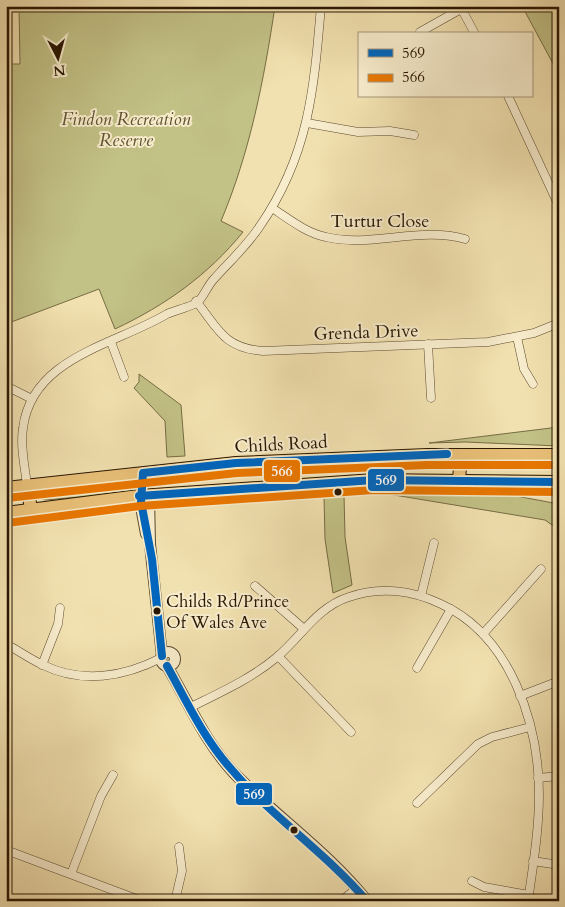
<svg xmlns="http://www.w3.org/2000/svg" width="565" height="907" font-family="Cardo,serif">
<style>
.green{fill:#c2c186;stroke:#766c44}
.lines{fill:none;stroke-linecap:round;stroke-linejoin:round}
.minor-casing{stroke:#5b492e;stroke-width:9}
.tertiary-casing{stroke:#5b492e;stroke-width:12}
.primary-casing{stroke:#291602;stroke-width:14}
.minor{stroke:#f7eccc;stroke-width:8}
.tertiary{stroke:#f7eccc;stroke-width:10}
.primary{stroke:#e9c078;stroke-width:12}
.bus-1-casing{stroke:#f7eccc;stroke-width:11}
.bus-2-casing{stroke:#f7eccc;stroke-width:11}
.bus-1{stroke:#0065bd;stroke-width:8}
.bus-2{stroke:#ea7700;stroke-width:8}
.bus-dot{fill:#291602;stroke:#f7eccc;stroke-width:2}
.labels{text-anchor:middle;stroke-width:4;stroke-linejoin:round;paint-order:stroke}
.bus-label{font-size:17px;fill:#291602;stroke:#f7eccc;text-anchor:start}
.park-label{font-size:18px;font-style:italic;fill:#5f5230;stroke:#f7eccc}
.street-label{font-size:18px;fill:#291602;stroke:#f7eccc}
.line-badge{stroke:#f7eccc;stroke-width:2}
.badge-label{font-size:14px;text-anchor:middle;font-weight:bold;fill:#fff}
</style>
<rect width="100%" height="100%" fill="#f2e1b0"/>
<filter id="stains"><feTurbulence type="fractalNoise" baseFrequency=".004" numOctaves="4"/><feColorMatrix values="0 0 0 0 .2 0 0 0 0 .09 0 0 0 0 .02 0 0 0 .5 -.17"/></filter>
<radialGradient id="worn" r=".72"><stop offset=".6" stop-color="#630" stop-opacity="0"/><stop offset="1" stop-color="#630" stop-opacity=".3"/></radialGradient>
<g class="green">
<path d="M 19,6 L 275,6 C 264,80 250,152 221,221 L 243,232 C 208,275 166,305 115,329 L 99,289 L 6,324 L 6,64 L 20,64 Z"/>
<polygon points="522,6 559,6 559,74 557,71"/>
<polygon points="139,374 181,405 185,456 167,457 165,421 134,388 139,382"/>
<polygon points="559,427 559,446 465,442 429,443"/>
<polygon points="129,481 135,482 136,487 129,492 118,494 45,500 36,496 38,492 48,488"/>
<polygon points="382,493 516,496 559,504 559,530 545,520"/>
<polygon points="344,494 345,537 352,585 333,593 325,539 324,496"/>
</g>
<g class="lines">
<g class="minor-casing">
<g id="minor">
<polyline points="460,6 475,34"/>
<polyline points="420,32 461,9"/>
<polyline points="508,96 559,206"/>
<polyline points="307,123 358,132 390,131 414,135"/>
<path d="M 272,208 C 289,219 306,233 326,237 C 371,248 420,226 465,239"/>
<path d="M 196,301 C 218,328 223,348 263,351 L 488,342 L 534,333 L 559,323"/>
<polyline points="517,337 524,369 533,384"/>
<polyline points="111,342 124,377"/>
<polyline points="428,344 431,398"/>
<polyline points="6,386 32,399"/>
<path d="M 27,485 C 25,467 20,447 23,428 C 32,357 115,345 167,314 C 173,311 196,305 198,302 C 204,296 207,287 213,280 C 229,262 247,246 260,226 C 309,155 314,89 321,6"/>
<polyline points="255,586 304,629"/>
<polyline points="421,596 434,543"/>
<polyline points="483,634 541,569"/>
<path d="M 6,644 C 19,651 30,659 43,665 C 82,684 124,677 161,658"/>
<polyline points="278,656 351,732"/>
<polyline points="42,665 58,624 60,608"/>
<polyline points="417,668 451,609"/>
<polyline points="520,696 559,681"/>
<path d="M 189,708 C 219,693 251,679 277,657 C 301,637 317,607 349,597 C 379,586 412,590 441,604 C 511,636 539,724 539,795 C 539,830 533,866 528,901"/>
<polyline points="538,778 559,776"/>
<polyline points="417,803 478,744 492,737 530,727"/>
<polyline points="6,850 142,901"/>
<polyline points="533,861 559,865"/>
<polyline points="71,874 101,796 113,775"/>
<polyline points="472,881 484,887 529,895"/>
<polyline points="175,901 182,871 179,847"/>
<polyline points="341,901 357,888"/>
</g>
</g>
<g class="tertiary-casing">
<g id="tertiary">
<polyline points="139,496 146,534"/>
<polyline points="149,496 150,544 162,656"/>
<circle cx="168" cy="659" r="7"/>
<path d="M 167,666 C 188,702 204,740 233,772 C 276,817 328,852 367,901"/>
</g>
</g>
<g class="primary-casing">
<g id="primary">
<polyline points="441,460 457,463 460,467 459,480"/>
<polyline points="27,485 31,509"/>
<polyline points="6,488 236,463 427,455 559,455"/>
<polyline points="6,513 139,496 374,480 559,482"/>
</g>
</g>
<use href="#minor" class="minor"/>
<use href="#tertiary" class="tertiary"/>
<use href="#primary" class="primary"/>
<g class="bus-1-casing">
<g id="bus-1">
<polyline points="139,496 374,480 559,482"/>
<polyline points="162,656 152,559 141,502 143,473 236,463 447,454"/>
<path d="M 167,666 C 187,702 204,739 232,770 C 273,818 326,853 367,901"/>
</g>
</g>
<g class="bus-2-casing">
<g id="bus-2">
<polyline points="7,498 237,473 427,465 559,465"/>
<polyline points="7,523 140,506 374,490 559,492"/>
</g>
</g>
<use href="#bus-1" class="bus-1"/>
<use href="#bus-2" class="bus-2"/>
</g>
<g class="bus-dot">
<circle cx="338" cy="492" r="4.5"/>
<circle cx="157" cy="611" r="4.5"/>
<circle cx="294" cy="830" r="4.5"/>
</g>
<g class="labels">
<g class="bus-label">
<text x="166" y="607">Childs Rd/Prince<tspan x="166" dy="21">Of Wales Ave</tspan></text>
</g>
<g class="park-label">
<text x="126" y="125">Findon Recreation<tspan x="126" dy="21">Reserve</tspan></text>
</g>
<g class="street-label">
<text x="380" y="227">Turtur Close</text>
<text transform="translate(366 332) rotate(-2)" y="6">Grenda Drive</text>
<text transform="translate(281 444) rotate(-3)" y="6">Childs Road</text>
</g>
</g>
<g class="line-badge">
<rect x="263" y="459" width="38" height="24" rx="5" fill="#ea7700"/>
<rect x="367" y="468" width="38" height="24" rx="5" fill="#0065bd"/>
<rect x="235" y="782" width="38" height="24" rx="5" fill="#0065bd"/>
</g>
<g class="badge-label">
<text x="282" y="476">566</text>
<text x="386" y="485">569</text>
<text x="254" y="799">569</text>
</g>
<rect width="565" height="907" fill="none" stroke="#f2e1b0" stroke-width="25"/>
<rect x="8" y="8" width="550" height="892" fill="none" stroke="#291602" stroke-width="2.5"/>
<rect x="12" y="12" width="540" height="882" fill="none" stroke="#291602"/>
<rect x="358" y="32" width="175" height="65" fill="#f7eccc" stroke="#a5967b"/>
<rect x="368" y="49" width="25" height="8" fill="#0065bd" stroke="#a5967b"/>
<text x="402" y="58" font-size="15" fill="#291602">569</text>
<rect x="368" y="74" width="25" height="8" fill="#ea7700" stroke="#a5967b"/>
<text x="402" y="82" font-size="15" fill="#291602">566</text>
<g transform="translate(58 58) rotate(174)" stroke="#f7eccc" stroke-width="4" paint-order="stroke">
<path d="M0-4L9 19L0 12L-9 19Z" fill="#291602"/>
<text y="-8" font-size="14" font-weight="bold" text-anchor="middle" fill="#291602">N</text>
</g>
<rect width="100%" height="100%" filter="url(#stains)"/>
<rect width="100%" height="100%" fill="url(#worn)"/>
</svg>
